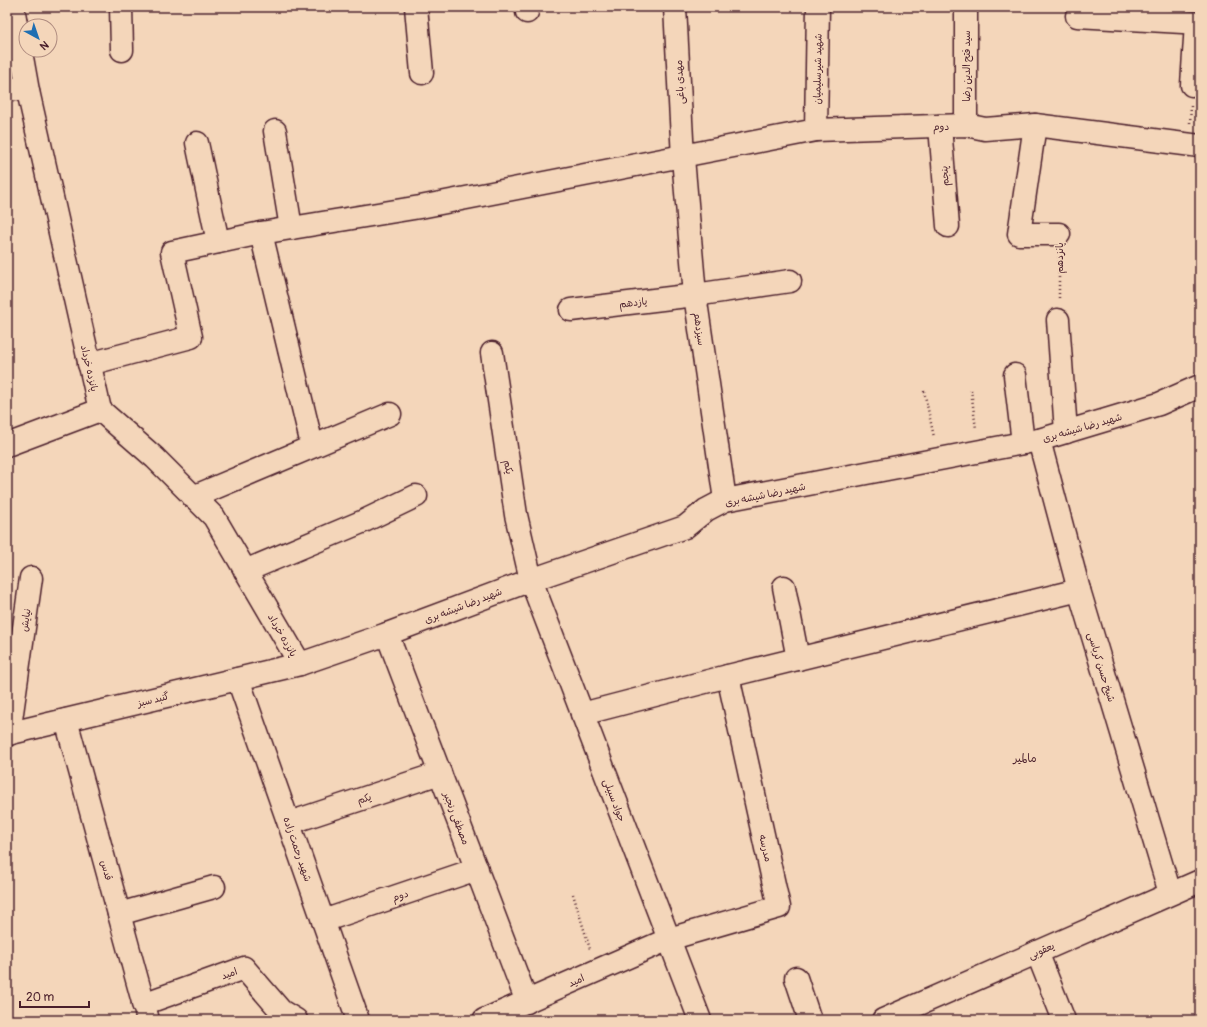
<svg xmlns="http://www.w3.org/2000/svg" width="1207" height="1027" font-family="Pangolin,'Playpen Sans Arabic',sans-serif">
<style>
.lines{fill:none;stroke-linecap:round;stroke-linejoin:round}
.minor-casing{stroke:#4a1f2b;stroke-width:25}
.path{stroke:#4a1f2b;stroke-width:2.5;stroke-dasharray:1 3;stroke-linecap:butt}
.minor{stroke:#f4d6ba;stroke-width:22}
.labels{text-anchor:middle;stroke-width:3;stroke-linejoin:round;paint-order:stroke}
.street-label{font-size:10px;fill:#4a1f2b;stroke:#f4d6ba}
.neighbourhood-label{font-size:11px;fill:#4a1f2b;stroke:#f4d6ba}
</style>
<rect width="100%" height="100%" fill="#f4d6ba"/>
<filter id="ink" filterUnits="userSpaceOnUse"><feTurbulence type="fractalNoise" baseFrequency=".025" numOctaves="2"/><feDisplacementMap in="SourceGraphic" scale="8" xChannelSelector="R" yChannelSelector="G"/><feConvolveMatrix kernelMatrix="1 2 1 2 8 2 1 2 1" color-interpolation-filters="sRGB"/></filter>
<g filter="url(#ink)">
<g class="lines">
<g class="minor-casing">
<g id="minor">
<polyline points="13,7 28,91 100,410 155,458 214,517 300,664"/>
<polyline points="121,7 122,50"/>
<polyline points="416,7 422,73"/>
<polyline points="527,7 527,12"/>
<polyline points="675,7 683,158 695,295 725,500"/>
<polyline points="1077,16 1200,23"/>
<polyline points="1192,85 1196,23"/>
<polyline points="7,88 28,91"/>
<polyline points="966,125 966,7"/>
<polyline points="1035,125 1019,234 1059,234"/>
<polyline points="940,126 948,226"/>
<polyline points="816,130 818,7"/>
<polyline points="275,131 291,228"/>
<polyline points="197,143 218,242"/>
<polyline points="261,233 312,445"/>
<polyline points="571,310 695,295 790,281"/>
<polyline points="1058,320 1066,432"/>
<polyline points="492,353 516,515 531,580 700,1020"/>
<polyline points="89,364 191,337 172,252 261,233 420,207 816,130 966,125 985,129 1035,125 1200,146"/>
<polyline points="1015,375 1023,443"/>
<polyline points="1039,440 1079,590 1170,893"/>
<polyline points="7,445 100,410"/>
<polyline points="193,497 390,414"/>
<polyline points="245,571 364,521 416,496"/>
<polyline points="784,587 798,659"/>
<polyline points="387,634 527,1002"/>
<polyline points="238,679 358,1020"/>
<polyline points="582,714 728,676 1079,590"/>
<polyline points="66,720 148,1020"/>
<polyline points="7,734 300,664 387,634 531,580 685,527 706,510 725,500 1039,440 1159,404 1200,386"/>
<polyline points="9,734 31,578"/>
<polyline points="289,823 440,773"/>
<polyline points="119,914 214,887"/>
<polyline points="323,921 477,869"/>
<polyline points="1037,952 1064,1020"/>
<polyline points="796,978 810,1020"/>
<polyline points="143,1004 244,968 281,1011 296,1020"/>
<polyline points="484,1020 669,939 779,907 728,676"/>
<polyline points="883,1020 1200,881"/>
</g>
</g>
<g class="path">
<polyline points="1190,123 1191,106"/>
<polyline points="1059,298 1059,257"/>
<polyline points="971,390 976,429"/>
<polyline points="924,391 934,437"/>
<polyline points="573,894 590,949"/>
</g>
<use href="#minor" class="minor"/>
</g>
</g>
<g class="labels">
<g class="street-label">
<text transform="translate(966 66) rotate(-90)" y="4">سید فتح الدین رضا</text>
<text transform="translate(817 69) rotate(-89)" y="4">شهید شیرسلیمیان</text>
<text transform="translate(679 82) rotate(-93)" y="4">مهدی باغی</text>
<text transform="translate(941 126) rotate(-2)" y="4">دوم</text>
<text transform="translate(944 176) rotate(-94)" y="4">پنجم</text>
<text transform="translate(1059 258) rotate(-90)" y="4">پانزدهم</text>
<text transform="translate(633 302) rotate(-7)" y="4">یازدهم</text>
<text transform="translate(700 329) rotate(82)" y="4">سیزدهم</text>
<text transform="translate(90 368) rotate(77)" y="4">پانزده خرداد</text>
<text transform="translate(1082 427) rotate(-16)" y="4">شهید رضا شیشه بری</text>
<text transform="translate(509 467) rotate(81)" y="4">یکم</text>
<text transform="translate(765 494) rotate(-12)" y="4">شهید رضا شیشه بری</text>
<text transform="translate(463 605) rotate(-21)" y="4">شهید رضا شیشه بری</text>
<text transform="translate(25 620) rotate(-82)" y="4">نیایش</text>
<text transform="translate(283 635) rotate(60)" y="4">پانزده خرداد</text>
<text transform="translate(1102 667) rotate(73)" y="4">شیخ حسن کرباسی</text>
<text transform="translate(153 699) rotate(-14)" y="4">گنبد سبز</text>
<text transform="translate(364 798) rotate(-18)" y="4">یکم</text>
<text transform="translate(615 800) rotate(69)" y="4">جواد سبیلی</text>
<text transform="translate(457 818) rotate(69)" y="4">مصطفی رنجبر</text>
<text transform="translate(766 848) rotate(77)" y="4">مدرسه</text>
<text transform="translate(298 849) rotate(71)" y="4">شهید رحمت زاده</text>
<text transform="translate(107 870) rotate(75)" y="4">قدس</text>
<text transform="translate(400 895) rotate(-19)" y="4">دوم</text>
<text transform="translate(1041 950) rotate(-24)" y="4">یعقوبی</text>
<text transform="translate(229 973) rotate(-20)" y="4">امید</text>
<text transform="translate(576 980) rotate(-24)" y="4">امید</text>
</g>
<g class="neighbourhood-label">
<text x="1025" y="762">مالمیر</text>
</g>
</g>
<rect width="1207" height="1027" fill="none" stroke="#f4d6ba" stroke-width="24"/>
<rect x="12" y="12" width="1183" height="1003" fill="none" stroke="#4a1f2b" stroke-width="1.5" filter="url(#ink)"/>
<g transform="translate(38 38) rotate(140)"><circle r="19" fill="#f4d6ba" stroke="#b08d81"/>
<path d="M0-3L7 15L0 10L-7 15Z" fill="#1f6fb2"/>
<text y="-6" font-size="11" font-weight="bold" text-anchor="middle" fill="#4a1f2b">N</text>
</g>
<path d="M20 1001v6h69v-6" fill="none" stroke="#4a1f2b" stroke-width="2"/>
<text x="26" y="1001" font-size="12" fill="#4a1f2b" stroke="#f4d6ba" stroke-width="3" paint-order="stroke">20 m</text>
</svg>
